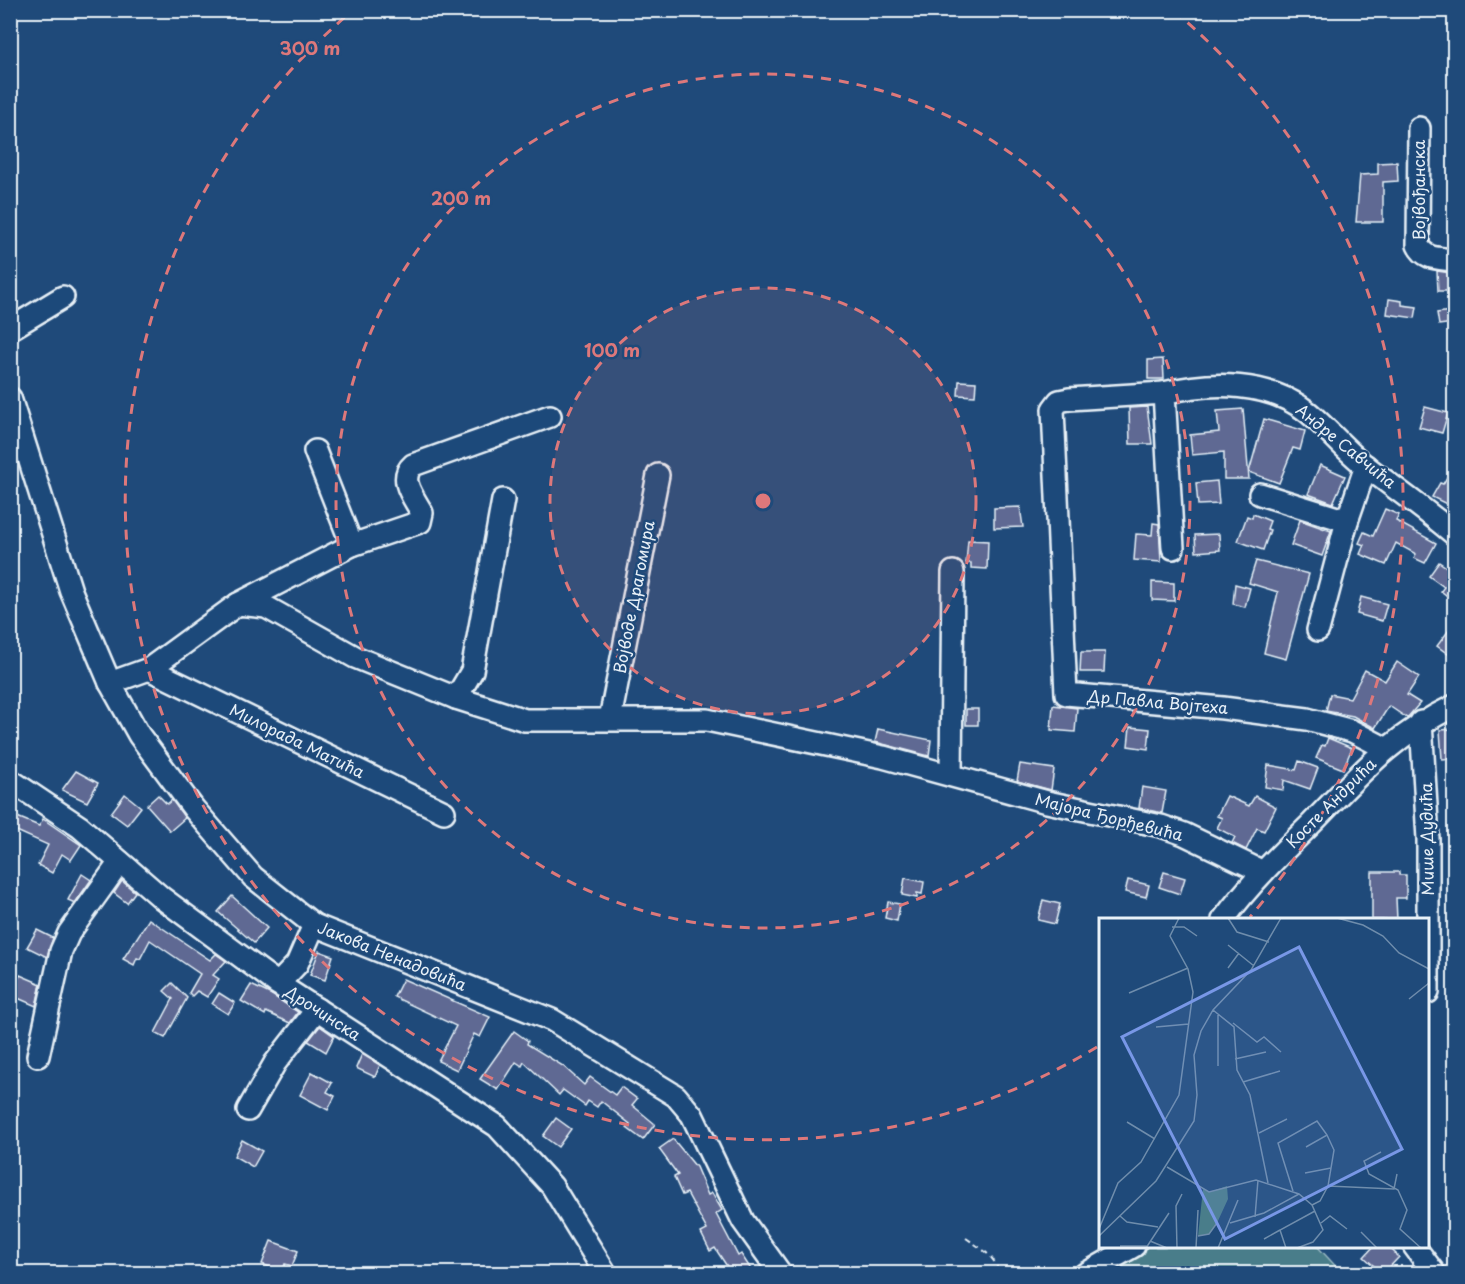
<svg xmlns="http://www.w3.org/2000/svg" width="1465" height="1284" font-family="'Playpen Sans',sans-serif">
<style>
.green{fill:#497d8a;stroke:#98b7c1;stroke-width:1.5}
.building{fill:#5e6993;stroke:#e8f1f8;stroke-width:1.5}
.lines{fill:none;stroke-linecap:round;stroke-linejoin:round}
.minor-casing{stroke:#e8f1f8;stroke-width:26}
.path{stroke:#e8f1f8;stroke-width:2;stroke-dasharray:6 4.5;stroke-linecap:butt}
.minor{stroke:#1f4a7a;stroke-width:21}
.ring{fill:none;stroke:#dd787b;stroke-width:3;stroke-dasharray:10 8}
.labels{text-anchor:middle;stroke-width:5;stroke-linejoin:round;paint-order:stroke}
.street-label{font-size:16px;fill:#e8f1f8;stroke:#1f4a7a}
.inset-road{fill:none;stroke:#6f8dac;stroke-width:1.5}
.view{fill:#7897e6;fill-opacity:0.15;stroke:#7897e6;stroke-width:3}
.inset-edge{fill:none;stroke:#e8f1f8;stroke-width:3}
.centre{fill:#dd787b;stroke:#1f4a7a;stroke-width:3}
.ring-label{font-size:18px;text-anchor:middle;font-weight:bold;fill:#dd787b;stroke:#1f4a7a;stroke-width:5;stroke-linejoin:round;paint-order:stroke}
</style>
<rect width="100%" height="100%" fill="#1f4a7a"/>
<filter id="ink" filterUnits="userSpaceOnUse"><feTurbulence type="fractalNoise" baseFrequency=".0167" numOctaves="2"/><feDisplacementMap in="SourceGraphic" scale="12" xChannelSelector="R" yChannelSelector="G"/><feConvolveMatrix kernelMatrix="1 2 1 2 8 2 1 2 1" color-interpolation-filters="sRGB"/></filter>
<g filter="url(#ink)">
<polygon class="green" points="1317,1246 1342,1273 1126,1273 1109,1262 1134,1247"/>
<g class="building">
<polygon points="1397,162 1398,181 1383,182 1383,222 1356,222 1360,175 1378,174 1378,163"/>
<polygon points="1437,271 1451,273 1452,291 1438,291"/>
<polygon points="1389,299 1402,301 1402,305 1417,307 1415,318 1387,314"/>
<polygon points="1451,311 1453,323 1439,325 1437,313"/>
<polygon points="1163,359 1164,379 1148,379 1148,360"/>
<polygon points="959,381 976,382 975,396 958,395"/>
<polygon points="1147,407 1152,444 1130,444 1129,408"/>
<polygon points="1425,407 1448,413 1442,433 1419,427"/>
<polygon points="1243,409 1249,479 1224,479 1224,452 1192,455 1190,435 1219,432 1217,411"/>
<polygon points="1264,419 1305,431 1300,450 1293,448 1279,483 1249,472"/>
<polygon points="1455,463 1455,508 1432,497 1440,483 1443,484"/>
<polygon points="1320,465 1345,476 1333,503 1308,494"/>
<polygon points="1217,481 1219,504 1198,505 1196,483"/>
<polygon points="1020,507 1023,527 994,528 994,508"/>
<polygon points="1385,509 1399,515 1396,521 1436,543 1425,563 1414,558 1416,554 1396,543 1386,565 1360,554 1364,545 1359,543 1364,532 1373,536"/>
<polygon points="1253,514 1270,521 1267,529 1270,530 1263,550 1238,541 1247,516 1252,518"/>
<polygon points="1300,520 1331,531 1322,556 1291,545"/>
<polygon points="1153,523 1159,524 1161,562 1134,560 1136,534 1152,535"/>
<polygon points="1219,534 1220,550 1196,552 1195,535"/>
<polygon points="968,540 988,541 987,569 971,568 971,563 966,563"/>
<polygon points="1256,561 1309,574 1286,659 1264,653 1278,592 1249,583"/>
<polygon points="1439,562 1455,573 1455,602 1441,591 1444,587 1429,576"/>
<polygon points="1152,582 1174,583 1174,601 1152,600"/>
<polygon points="1235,584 1250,588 1245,607 1233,604"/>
<polygon points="1361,597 1387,604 1382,621 1357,614"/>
<polygon points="1455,622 1455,659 1437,646"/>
<polygon points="1081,652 1105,652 1104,672 1080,672"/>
<polygon points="1397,662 1419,677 1407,695 1420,703 1407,718 1389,706 1375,728 1353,716 1326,711 1330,694 1350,698 1365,670 1385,681"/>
<polygon points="1053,705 1077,708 1075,732 1051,730"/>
<rect x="966" y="709" width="12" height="16"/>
<polygon points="1130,727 1150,729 1148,749 1128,746"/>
<polygon points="878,729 931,740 929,756 875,742"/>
<polygon points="1455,729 1455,758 1442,759 1440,730"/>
<polygon points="1328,738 1352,748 1343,769 1316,758 1322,745 1325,746"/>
<polygon points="1299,761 1318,768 1310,789 1284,780 1283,790 1265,787 1268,765 1296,770"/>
<polygon points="1020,764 1054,769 1051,790 1017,781"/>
<polygon points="76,771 98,783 87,802 62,790"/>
<polygon points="1142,787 1166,791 1162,813 1139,808"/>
<polygon points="125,794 141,807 127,825 111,813"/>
<polygon points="158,795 167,804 172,800 185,818 170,831 147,805"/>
<polygon points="1227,796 1249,806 1255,796 1276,807 1264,831 1257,828 1246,850 1232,843 1235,837 1217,828 1222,818 1217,816"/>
<polygon points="10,814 39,826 43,819 81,845 71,860 62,854 52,873 38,865 48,845 10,828"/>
<polygon points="1164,872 1185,878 1180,894 1159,887"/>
<polygon points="1372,872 1399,872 1399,875 1406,875 1406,898 1396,898 1397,920 1372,920"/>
<polygon points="82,874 91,880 75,903 68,900"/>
<polygon points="905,878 924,882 922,894 917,893 917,898 902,895"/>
<polygon points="1128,880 1149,885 1146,897 1125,892"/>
<polygon points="122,881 135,892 127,903 114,893"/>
<polygon points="232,896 267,928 254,943 218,912"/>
<polygon points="1043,900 1060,904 1055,924 1038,920"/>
<polygon points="888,902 900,904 897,921 885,918"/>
<polygon points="149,919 210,960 216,954 226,961 213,975 219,979 207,997 197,991 192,996 189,993 200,974 150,940 140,959 137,958 134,965 123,959"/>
<polygon points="37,930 53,938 47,957 27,947"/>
<polygon points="319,951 333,956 325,980 310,975"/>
<polygon points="20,975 41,984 36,1006 11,995"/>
<polygon points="403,979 490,1017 480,1037 474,1034 457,1070 438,1061 456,1026 394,997"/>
<polygon points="172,983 187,998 165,1038 155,1033 173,999 164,991"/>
<polygon points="251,985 272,995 298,1012 290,1023 266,1012 265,1015 241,1001"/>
<polygon points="219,993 235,1003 228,1014 212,1004"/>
<polygon points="320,1026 334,1036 326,1052 308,1041"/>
<polygon points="514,1031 528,1041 527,1044 563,1066 584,1085 590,1077 615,1095 621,1087 637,1099 632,1105 655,1124 643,1140 627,1128 630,1124 601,1101 597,1107 588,1101 585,1106 563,1090 559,1095 524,1062 522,1066 516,1062 498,1090 480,1079"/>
<polygon points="362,1054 380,1065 375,1077 356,1068"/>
<polygon points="312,1072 332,1083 327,1092 335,1096 328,1110 300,1095"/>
<polygon points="556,1118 571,1129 558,1147 543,1136"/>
<polygon points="673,1139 696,1167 708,1195 712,1193 722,1210 716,1214 738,1256 741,1254 754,1274 732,1274 715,1248 710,1251 701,1233 707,1230 687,1193 682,1195 674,1177 678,1175 659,1149"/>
<polygon points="242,1140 262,1151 253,1167 234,1156"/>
<polygon points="271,1241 298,1251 292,1266 285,1264 282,1272 262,1264"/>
<polygon points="1374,1246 1388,1246 1399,1257 1383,1274 1364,1257"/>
</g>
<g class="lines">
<g class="minor-casing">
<g id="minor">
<path d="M 1419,128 L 1418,245 C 1425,260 1439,258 1454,260"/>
<polyline points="10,329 63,297"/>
<polyline points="1164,393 1069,399 1059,401 1053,409 1066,694 1223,708 1307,719 1352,731 1385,748"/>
<polyline points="10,398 71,591 110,683 139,735 194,809 253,877 314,925 552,1020 676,1096 692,1115 743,1221 781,1274"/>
<polyline points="315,451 352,545"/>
<polyline points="1260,494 1347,521"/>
<path d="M 1173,548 L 1164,393 C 1211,381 1270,381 1309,413 C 1329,430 1346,451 1367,467 C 1396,489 1426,510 1454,534"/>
<path d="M 238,604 L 352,545 L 420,522 L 422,513 C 415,499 397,479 413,465 L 550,416"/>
<polyline points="1318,630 1347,521 1366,466"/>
<polyline points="149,669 444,812"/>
<polyline points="110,683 149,669 238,604 266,607 355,657 456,698 525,720 707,720 883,757 1047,802 1161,826 1184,834 1263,872"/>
<polyline points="456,698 472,671 503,500"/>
<polyline points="610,719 658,475"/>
<polyline points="1421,722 1428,839 1428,992"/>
<polyline points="951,775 953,572"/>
<polyline points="10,780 80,827 162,898 278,984 497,1126 552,1186 606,1274"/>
<path d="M 1223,920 C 1249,885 1279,855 1310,825 C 1358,776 1391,736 1454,706"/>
<polyline points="278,984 297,964 314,925"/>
<polyline points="38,1056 61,951 69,933 120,862"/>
<polyline points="248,1110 275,1063 317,1009"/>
<polyline points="1414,1246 1435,1274"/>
<polyline points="1085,1274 1134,1246"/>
</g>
</g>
<path class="path" d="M 966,1238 C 980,1248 996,1256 999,1274"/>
<use href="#minor" class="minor"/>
</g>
</g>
<circle cx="763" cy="501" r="213" fill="#dd787b" fill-opacity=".12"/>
<g class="ring">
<circle cx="763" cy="501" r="213"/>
<circle cx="763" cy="501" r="427"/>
<path d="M1097 1047A640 640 0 0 1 352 11M1174 11A640 640 0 0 1 1250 917"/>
</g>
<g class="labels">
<g class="street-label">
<text transform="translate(1419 190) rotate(-90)" y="6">Војвођанска</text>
<text transform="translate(1346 446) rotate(39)" y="6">Андре Савчића</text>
<text transform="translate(634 597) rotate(-79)" y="6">Војводе Драгомира</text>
<text transform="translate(1158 702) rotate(5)" y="6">Др Павла Војтеха</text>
<text transform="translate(297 741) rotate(26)" y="6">Милорада Матића</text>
<text transform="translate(1331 803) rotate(-45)" y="6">Косте Андрића</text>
<text transform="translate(1109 817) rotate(14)" y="6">Мајора Ђорђевића</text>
<text transform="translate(1427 839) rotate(-91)" y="6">Мише Дудића</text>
<text transform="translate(392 956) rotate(22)" y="6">Јакова Ненадовића</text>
<text transform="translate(323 1013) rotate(33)" y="6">Дрочинска</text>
</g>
</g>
<g transform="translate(1099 918)">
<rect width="330" height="330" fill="#1f4a7a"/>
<path d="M 128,268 L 129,281 L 118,305 L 110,316 L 99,318 L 104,271 L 110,274 Z" fill="#497d8a"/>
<path class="inset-road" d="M 129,0 L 138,14 L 170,24M 238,0 L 264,7 L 284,18 L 300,35 L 330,51M 73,9 L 85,9 L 98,18M 129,27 L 155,48M 129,50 L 140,35M 30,75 L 89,50M 310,81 L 330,65M 114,92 L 135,109 L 138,152 L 151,177 L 169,265M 119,97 L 119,148M 134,105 L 158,124 L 165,119 L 182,134M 57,109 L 90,106M 136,141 L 167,134M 144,164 L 181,153M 28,204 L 56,221M 160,215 L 188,201M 207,229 L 228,217 L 235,232 L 229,268 L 221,283 L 213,287M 282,234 L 265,243 L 270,256 L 299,272 L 308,292 L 301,311 L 322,330M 68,249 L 110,274 L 157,262 L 200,276 L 213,287 L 224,312 L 214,324 L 198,330M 206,255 L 232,250M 229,268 L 295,271 L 298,256M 194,273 L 179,225 L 218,203 L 228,217M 21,298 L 28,304 L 59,309M 156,299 L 159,262M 131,305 L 165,295 L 200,276M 222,305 L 231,298 L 248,311M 0,311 L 19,265 L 42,244 L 80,177 L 94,74 L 89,51 L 71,18 L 80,0M 262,314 L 278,330M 0,318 L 57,263 L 95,203 L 98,177 L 95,137 L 102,113 L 114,92 L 152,52 L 182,0M 99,318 L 110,316 L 118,305M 165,321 L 181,312M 51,323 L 68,330M 21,328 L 48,328M 47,330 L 70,295M 78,330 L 77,288 L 83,276M 97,330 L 99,292M 119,330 L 139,282M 187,330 L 181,312 L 216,293"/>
<path class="view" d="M 200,29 L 303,231 L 126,321 L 23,119 Z"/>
<rect width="330" height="330" class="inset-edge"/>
</g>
<circle cx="763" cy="501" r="9" class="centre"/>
<g class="ring-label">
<text x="310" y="55">300 m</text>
<text x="461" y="205">200 m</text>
<text x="612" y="357">100 m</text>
</g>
<rect width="1465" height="1284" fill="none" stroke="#1f4a7a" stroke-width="36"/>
<rect x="18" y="18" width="1429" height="1248" fill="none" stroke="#e8f1f8" stroke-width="2" filter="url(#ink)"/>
</svg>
